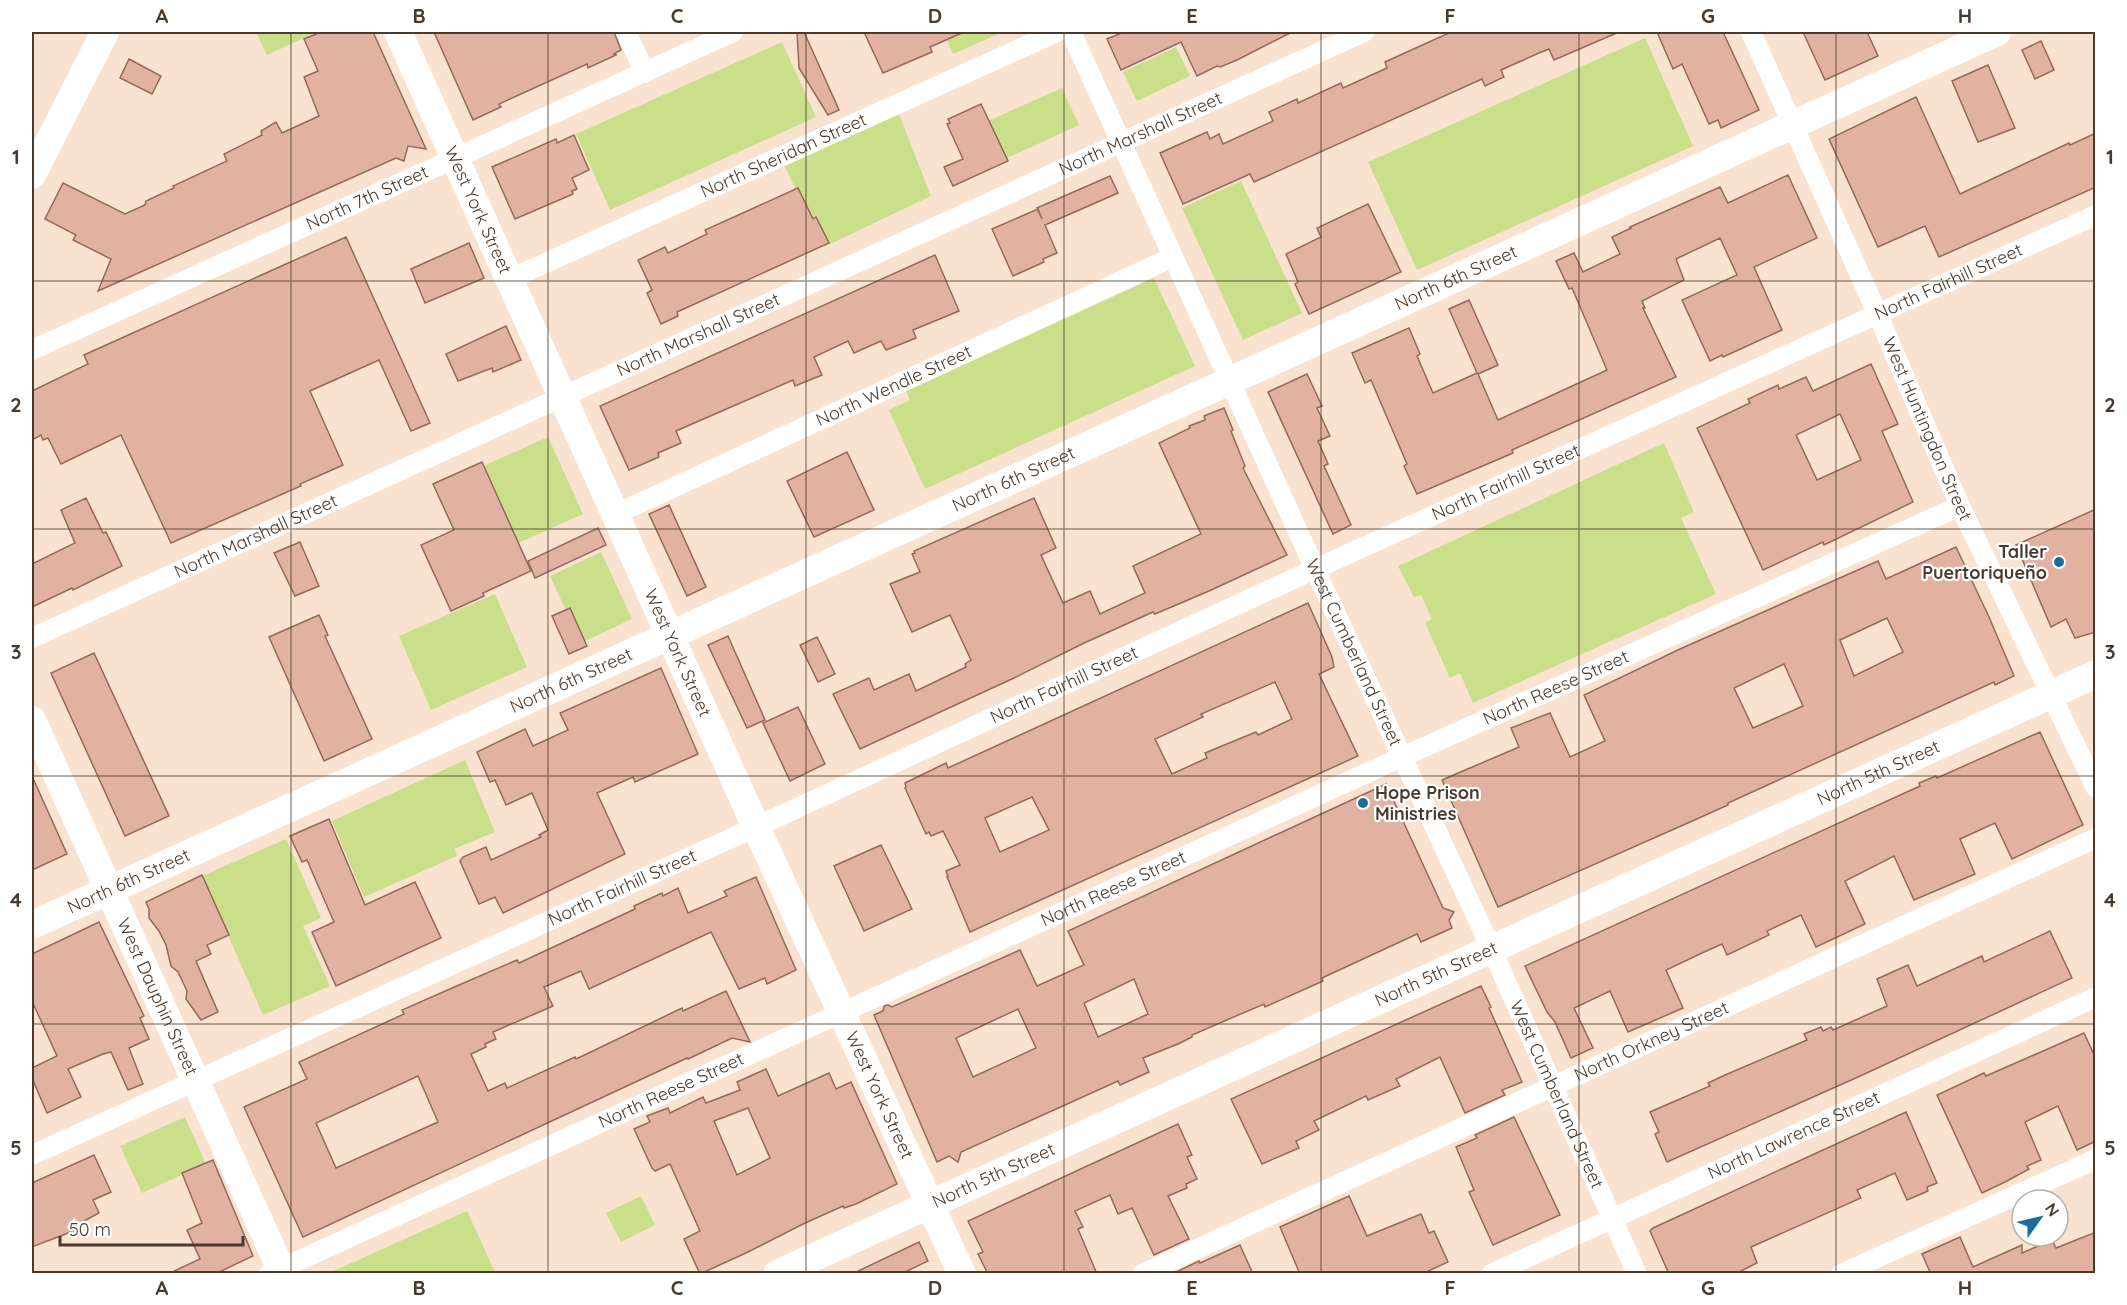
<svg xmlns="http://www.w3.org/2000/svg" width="2127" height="1305" font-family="Quicksand,sans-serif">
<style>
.green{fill:#cadf8a}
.building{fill:#e1b2a2;stroke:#94695a;stroke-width:1.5;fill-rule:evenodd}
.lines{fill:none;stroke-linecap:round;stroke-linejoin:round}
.street{stroke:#fff;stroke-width:20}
.secondary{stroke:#fff;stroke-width:28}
.grid{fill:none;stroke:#493a2d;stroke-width:1.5;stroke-opacity:0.55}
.poi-dot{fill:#196e9e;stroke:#fff;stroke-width:2}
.labels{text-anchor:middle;stroke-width:4.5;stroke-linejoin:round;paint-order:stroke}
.street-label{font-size:18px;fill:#493a2d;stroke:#fff}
.poi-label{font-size:18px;font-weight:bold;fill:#493a2d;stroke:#fff;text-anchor:end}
.neatline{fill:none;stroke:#493a2d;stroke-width:2}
.grid-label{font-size:20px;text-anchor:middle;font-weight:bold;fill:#493a2d}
</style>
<rect width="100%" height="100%" fill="#fae2d0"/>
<g class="green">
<polygon points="256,32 317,32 267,55"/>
<polygon points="943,32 1003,32 953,54"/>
<polygon points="1645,38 1693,146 1417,270 1368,162"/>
<polygon points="782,42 816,117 610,210 576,134"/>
<polygon points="1176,47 1190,76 1137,101 1123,72"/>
<polygon points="1062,88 1079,125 1005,159 988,121"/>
<polygon points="898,112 931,196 824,247 784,165"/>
<polygon points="1241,181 1302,313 1243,340 1182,208"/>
<polygon points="1154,278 1195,366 925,489 889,410 910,400 906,391"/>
<polygon points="548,437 583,514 516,544 481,467"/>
<polygon points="1664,443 1694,512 1681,518 1716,594 1473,703 1460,673 1450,678 1425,623 1432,619 1421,595 1414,597 1398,566"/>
<polygon points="601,552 632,619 581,643 550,576"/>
<polygon points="495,594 527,667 431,710 399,636"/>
<polygon points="465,760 495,832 454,849 457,856 364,897 332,821"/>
<polygon points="286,839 321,918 303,926 330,986 263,1015 202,876"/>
<polygon points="185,1117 206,1164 142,1193 120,1146"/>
<polygon points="641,1196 655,1225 621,1242 606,1213"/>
<polygon points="467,1211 495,1272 491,1274 329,1273"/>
</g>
<g class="building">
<polygon points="321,32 373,32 426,149 408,146 404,161 396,158 98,291 111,259 73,240 76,235 45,219 63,183 125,214 145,205 146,201 174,188 173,186 227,161 224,154 262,135 261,131 276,122 282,133 319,116 304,77 318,71 304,39"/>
<polygon points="434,32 614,32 621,50 614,54 616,55 588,68 587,64 499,104 501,107 473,120"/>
<polygon points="797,32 804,32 839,110 828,115 799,68"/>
<polygon points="864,32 964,32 930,47 932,52 883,73"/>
<polygon points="1124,32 1292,32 1237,60 1220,67 1217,66 1197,76 1181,42 1121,70 1107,39"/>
<polygon points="1451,32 1619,32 1554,60 1549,49 1539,53 1501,70 1504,77 1485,86 1482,79 1254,182 1250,174 1183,204 1160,153 1207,132 1210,139 1219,134 1223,144 1273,121 1269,112 1297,99 1298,103 1341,83 1343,88 1387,68 1385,62"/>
<polygon points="1657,32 1723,32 1759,110 1721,128 1718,120 1709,124 1682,64 1673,69"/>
<polygon points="1803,32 1867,32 1878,56 1825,80"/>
<polygon points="2041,41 2054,70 2035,79 2022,50"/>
<polygon points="129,59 161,76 152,94 120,78"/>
<polygon points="1988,65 2015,128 1978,142 1952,81"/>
<polygon points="1916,97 1960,194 2069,143 2070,145 2096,133 2096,187 1939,257 1925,226 1878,247 1829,139"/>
<polygon points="981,104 1008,161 953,186 944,167 963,159 947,124 950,123 948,119"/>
<polygon points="574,135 589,170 572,178 577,189 572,191 573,194 515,219 492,167 556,139 557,143"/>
<polygon points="1788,175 1817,238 1754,267 1782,330 1723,357 1722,355 1710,361 1682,300 1737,275 1720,238 1676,259 1684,280 1642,301 1645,308 1643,308 1676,377 1512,450 1513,453 1417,494 1404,466 1407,464 1371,380 1365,383 1352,353 1409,328 1420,354 1417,356 1433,393 1477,373 1449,309 1469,300 1498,365 1478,374 1498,420 1607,370 1572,288 1569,289 1556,261 1574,253 1583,272 1620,254 1612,237 1631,228 1630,227 1720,187 1728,203"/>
<polygon points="1110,176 1118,193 1045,225 1057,253 1043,259 1044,262 1013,276 992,229 1038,209 1042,219 1037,208"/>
<polygon points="798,188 813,219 816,217 829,243 677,312 678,316 661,324 647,293 652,290 638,260 665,247 668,253 707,234 705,230"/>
<polygon points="1368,204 1401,272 1309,314 1295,284 1298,282 1286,254 1321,237 1317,228"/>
<polygon points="346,237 430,423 411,431 379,360 310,391 343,465 300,484 301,486 171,543 121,435 61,464 48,438 43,440 41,435 32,440 32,391 88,364 84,355"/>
<polygon points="469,243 484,278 425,303 411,269"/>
<polygon points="935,255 959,311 913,330 916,338 886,350 881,341 854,353 848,341 814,357 822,375 795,386 793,380 676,431 681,443 658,453 659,457 629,470 600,406"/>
<polygon points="506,326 521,360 493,372 492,368 458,381 446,354"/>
<path d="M 1871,364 L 1898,424 L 1882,431 L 1913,502 L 1824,545 L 1823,542 L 1763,570 L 1697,428 L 1750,403 L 1748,399 L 1778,385 L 1779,389 L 1806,377 L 1813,391 ZM 1840,414 L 1861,460 L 1817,480 L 1796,435 Z"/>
<polygon points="1307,374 1322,406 1317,408 1330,436 1318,441 1328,464 1324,466 1351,525 1333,534 1268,392"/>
<polygon points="1224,408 1233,430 1231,431 1245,466 1243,468 1287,555 1209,591 1155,614 1153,612 1082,644 1014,678 860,749 833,694 869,678 874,690 909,674 916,691 966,667 965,664 971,660 950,615 912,632 890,584 920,572 912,554 915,553 914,551 1034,498 1056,548 1041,555 1063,603 1090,591 1100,614 1145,593 1133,566 1201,534 1159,443 1190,428 1189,426 1205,420 1204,416"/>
<polygon points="847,452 874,510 814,537 787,481"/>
<polygon points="482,462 531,571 483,593 484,596 451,611 421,545 454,530 433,484"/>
<polygon points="86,498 103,533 106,532 122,566 73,590 72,588 32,607 32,564 75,543 61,510"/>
<polygon points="669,505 706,587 687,596 649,514"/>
<polygon points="2096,509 2096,632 2075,638 2066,619 2051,627 2016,545"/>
<polygon points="598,528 606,545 535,578 528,561"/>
<polygon points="300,542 319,586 295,596 274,553"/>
<path d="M 1956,547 L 1989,617 L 2014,676 L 1995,685 L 1994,682 L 1728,803 L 1728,805 L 1690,822 L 1498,907 L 1442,780 L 1519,747 L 1511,728 L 1550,713 L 1570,757 L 1605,741 L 1584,695 L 1680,649 L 1878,561 L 1886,579 ZM 1887,618 L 1903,652 L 1854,676 L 1840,640 ZM 1784,664 L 1803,706 L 1753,728 L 1734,688 Z"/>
<path d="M 1308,603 L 1332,657 L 1334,667 L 1319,674 L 1358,756 L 970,932 L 947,877 L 948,877 L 946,871 L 960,865 L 943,831 L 931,836 L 929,832 L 926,834 L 905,788 L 906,787 L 905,783 L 946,763 L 948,768 ZM 1275,682 L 1292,719 L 1258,735 L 1256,732 L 1205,753 L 1207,758 L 1172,774 L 1155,739 L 1203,717 L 1201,714 ZM 1032,797 L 1049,830 L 1000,852 L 985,818 Z"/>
<polygon points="570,608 587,646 569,654 552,616"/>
<polygon points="319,615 328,635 325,636 372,739 324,761 269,637"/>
<polygon points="728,636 765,720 747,728 708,645"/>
<polygon points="817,637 835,674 818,682 800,645"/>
<polygon points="94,653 169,816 125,836 51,673"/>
<polygon points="661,668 698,754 635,782 633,777 597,793 625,854 503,913 495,897 479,904 460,861 463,857 486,847 491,860 541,837 539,835 548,830 532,793 506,805 495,780 490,782 477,752 525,729 533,746 568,730 560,713"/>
<polygon points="798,707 825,764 790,781 763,723"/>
<polygon points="2040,732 2083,825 2012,859 1995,823 1960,839 1975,874 1914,900 1894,856 1845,881 1865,924 1816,947 1801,915 1767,931 1769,935 1727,955 1722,944 1702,953 1666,970 1683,1008 1628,1032 1610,991 1574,1008 1593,1048 1571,1058 1555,1022 1547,1012 1525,966 1920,786 1919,783 1936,776 1937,778"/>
<polygon points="32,776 67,854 32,870"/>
<path d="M 1386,784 L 1443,908 L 1454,912 L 1449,920 L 1452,928 L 1421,942 L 1417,934 L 1322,978 L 1323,981 L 1265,1007 L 1264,1004 L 1192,1035 L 1192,1037 L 1178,1044 L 1143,1058 L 1149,1072 L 1120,1085 L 1118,1081 L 961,1152 L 958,1162 L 949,1156 L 937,1162 L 874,1015 L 883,1011 L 884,1006 L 888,1005 L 892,1007 L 1020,950 L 1037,986 L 1084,965 L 1068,931 ZM 1134,979 L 1148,1014 L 1098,1037 L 1084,1003 ZM 1018,1009 L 1036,1048 L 973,1077 L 956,1038 Z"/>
<polygon points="329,819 365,905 415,882 441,938 336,986 312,932 334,922 307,860 302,862 290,836"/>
<polygon points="881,845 912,909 864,931 834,866"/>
<polygon points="202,875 229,935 207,945 211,954 196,961 218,1012 201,1020 186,999 187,991 178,972 171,966 166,945 159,931 149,918 149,909 146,902"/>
<path d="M 756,877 L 796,970 L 767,984 L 765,978 L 739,989 L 711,932 L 589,989 L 581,971 L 544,987 L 553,1006 L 493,1032 L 496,1039 L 485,1044 L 486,1047 L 471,1054 L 488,1091 L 505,1083 L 507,1088 L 575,1057 L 576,1059 L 597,1049 L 682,1008 L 683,1011 L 726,991 L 750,1042 L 732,1038 L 688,1059 L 687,1058 L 303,1237 L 244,1107 L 307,1079 L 299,1062 L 404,1014 L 402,1010 L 459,985 L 517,960 L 519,963 L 635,909 L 634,906 L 662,893 L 663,896 L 678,888 L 688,913 L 727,896 L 724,891 ZM 418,1076 L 438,1122 L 336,1168 L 316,1123 Z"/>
<polygon points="99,922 144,1016 140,1018 149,1039 129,1048 143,1084 128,1090 111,1052 103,1054 68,1069 81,1097 47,1113 32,1078 32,1068 57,1056 32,1001 32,954"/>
<polygon points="2050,931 2072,978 1858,1077 1667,1162 1655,1134 1659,1132 1650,1112 1710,1086 1708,1083 1725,1075 1807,1040 1804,1034 1821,1027 1823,1031 1831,1027 1833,1030 1887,1006 1877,979 1908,965 1917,986 1982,956 1984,962"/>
<polygon points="1481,986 1491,1007 1489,1008 1522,1082 1502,1090 1505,1095 1465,1113 1440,1057 1396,1079 1400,1086 1368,1100 1366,1096 1314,1121 1319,1130 1296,1141 1299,1148 1262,1164 1231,1099"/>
<polygon points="2084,1033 2096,1059 2096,1141 2077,1150 2058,1106 2025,1122 2041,1160 2027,1166 2029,1169 2007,1181 1982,1193 1937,1095 1984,1073 1986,1076"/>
<path d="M 766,1069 L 778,1096 L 829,1073 L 836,1089 L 851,1082 L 897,1184 L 856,1204 L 844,1208 L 843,1206 L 803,1224 L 748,1252 L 700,1274 L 684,1239 L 700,1231 L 691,1211 L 670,1164 L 655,1171 L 652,1168 L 634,1129 L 650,1122 L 647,1116 L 668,1108 L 670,1113 L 703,1097 L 706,1103 L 740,1090 L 737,1082 ZM 748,1108 L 770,1158 L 737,1175 L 714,1121 Z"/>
<polygon points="1906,1112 1937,1183 1927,1187 1928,1191 1907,1200 1895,1173 1857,1190 1861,1198 1751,1247 1757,1263 1735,1274 1669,1274 1650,1231 1653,1228"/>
<polygon points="1514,1117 1560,1215 1493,1245 1469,1192 1474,1190 1456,1147 1477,1138 1475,1135"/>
<polygon points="1178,1124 1192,1155 1187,1157 1197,1179 1186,1184 1187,1188 1168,1196 1189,1239 1154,1255 1132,1208 1118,1214 1110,1195 1075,1211 1083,1227 1078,1229 1097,1274 988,1274 978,1254 983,1252 968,1221"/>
<polygon points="94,1155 111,1192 93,1200 99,1213 75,1226 76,1230 32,1247 32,1183"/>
<polygon points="213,1160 253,1256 215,1274 168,1274 200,1259 187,1230 202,1223 182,1173"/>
<polygon points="1349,1196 1367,1236 1421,1214 1429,1233 1434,1231 1448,1262 1422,1274 1300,1274 1280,1227"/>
<polygon points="2096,1232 2096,1274 1931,1274 1922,1254 1960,1237 1973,1267 2022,1245 2022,1253 2052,1240 2056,1248"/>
<polygon points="919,1242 928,1261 901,1274 852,1274"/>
<polygon points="1240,1245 1253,1274 1172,1274 1199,1261 1200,1263"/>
</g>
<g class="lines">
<g class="street">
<polyline points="626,32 645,73"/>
<path id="s1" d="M 1071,32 L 1315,569 L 1491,948 L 1637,1274"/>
<path id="s2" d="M 1751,32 L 1877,313 L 1960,506 L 2096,788"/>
<path id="s3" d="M 510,279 L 1057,32"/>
<path id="s4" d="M 32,350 L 733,32"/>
<path id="s5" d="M 616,514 L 1173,257"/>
<path id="s6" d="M 32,638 L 1364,32"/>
<path id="s7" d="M 32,1155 L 756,827 L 1315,569 L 2096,215"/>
<path id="s8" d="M 269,1274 L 1402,757 L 1960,506"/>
<path id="s9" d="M 1142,1274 L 2096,838"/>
<path id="s10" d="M 1491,1274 L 2096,997"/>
<polyline points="1841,1274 2096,1159"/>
</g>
<g class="secondary">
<path id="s11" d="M 398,32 L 756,827 L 962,1274"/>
<polyline points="32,175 105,32"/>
<path id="s12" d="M 32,720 L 283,1274"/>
<path id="s13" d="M 32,925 C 687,629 1342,329 1997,32"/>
<path id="s14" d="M 777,1274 L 2096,674"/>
</g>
</g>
<path class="grid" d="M 291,32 L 291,1274M 548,32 L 548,1274M 806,32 L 806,1274M 1064,32 L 1064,1274M 1321,32 L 1321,1274M 1579,32 L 1579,1274M 1836,32 L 1836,1274M 32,281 L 2096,281M 32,529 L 2096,529M 32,776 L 2096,776M 32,1024 L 2096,1024"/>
<g class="poi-dot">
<circle cx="2059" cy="562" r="6"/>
<circle cx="1363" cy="803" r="6"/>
</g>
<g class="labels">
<g class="street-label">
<text dy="6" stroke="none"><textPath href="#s6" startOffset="1218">North Marshall Street</textPath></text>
<text dy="6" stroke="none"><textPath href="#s3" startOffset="300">North Sheridan Street</textPath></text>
<text dy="6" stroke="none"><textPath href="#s4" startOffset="368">North 7th Street</textPath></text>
<text dy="6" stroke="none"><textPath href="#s11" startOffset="195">West York Street</textPath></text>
<text dy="6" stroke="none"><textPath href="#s13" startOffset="1564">North 6th Street</textPath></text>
<text dy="6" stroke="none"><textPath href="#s7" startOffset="2106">North Fairhill Street</textPath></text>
<text dy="6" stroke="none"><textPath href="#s6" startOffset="732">North Marshall Street</textPath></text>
<text dy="6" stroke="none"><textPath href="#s5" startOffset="306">North Wendle Street</textPath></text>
<text dy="6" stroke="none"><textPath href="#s2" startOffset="434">West Huntingdon Street</textPath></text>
<text dy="6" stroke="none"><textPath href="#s13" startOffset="1078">North 6th Street</textPath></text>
<text dy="6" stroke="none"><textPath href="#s7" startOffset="1620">North Fairhill Street</textPath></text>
<text dy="6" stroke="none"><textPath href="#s6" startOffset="246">North Marshall Street</textPath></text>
<text dy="6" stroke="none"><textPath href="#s11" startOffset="681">West York Street</textPath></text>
<text dy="6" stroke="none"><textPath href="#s1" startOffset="682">West Cumberland Street</textPath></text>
<text dy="6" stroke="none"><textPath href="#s13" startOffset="592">North 6th Street</textPath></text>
<text dy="6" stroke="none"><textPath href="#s7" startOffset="1134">North Fairhill Street</textPath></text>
<text dy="6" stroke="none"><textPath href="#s8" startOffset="1414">North Reese Street</textPath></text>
<text dy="6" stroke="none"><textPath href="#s14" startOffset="1210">North 5th Street</textPath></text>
<text dy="6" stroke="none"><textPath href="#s13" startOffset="106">North 6th Street</textPath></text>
<text dy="6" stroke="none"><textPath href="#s7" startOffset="648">North Fairhill Street</textPath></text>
<text dy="6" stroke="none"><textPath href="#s8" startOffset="928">North Reese Street</textPath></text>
<text dy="6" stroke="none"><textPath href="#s14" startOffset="724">North 5th Street</textPath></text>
<text dy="6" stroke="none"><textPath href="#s12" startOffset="304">West Dauphin Street</textPath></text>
<text dy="6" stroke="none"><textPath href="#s9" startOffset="560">North Orkney Street</textPath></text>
<text dy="6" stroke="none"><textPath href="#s8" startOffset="442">North Reese Street</textPath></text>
<text dy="6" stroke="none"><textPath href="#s1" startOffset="1168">West Cumberland Street</textPath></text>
<text dy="6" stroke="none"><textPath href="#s11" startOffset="1167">West York Street</textPath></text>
<text dy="6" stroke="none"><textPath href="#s10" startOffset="333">North Lawrence Street</textPath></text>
<text dy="6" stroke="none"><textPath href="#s14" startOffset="238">North 5th Street</textPath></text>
</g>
<g class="poi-label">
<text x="2047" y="558">Taller<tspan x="2047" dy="21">Puertoriqueño</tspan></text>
<text x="1375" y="799" text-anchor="start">Hope Prison<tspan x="1375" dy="21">Ministries</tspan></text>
</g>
</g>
<rect width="2127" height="1305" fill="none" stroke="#ffffff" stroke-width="66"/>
<g transform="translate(2040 1218) rotate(56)"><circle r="28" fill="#ffffff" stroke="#b6b0ab" stroke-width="1.5"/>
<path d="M0-4.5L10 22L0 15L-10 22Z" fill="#196e9e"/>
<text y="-9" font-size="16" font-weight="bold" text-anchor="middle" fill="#493a2d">N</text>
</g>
<path d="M60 1236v9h183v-9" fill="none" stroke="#493a2d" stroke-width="3"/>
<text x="69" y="1236" font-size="18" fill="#493a2d" stroke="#ffffff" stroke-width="4.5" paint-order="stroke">50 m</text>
<rect x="33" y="33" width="2061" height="1239" class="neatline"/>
<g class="grid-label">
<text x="162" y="23">A</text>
<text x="419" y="23">B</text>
<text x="677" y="23">C</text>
<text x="935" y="23">D</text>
<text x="1192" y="23">E</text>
<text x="1450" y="23">F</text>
<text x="1708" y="23">G</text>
<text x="1965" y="23">H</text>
<text x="16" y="164">1</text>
<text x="2110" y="164">1</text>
<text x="16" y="412">2</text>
<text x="2110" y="412">2</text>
<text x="16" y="659">3</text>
<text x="2110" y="659">3</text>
<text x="16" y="907">4</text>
<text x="2110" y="907">4</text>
<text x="16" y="1155">5</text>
<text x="2110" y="1155">5</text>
<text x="162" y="1295">A</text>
<text x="419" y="1295">B</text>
<text x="677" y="1295">C</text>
<text x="935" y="1295">D</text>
<text x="1192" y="1295">E</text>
<text x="1450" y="1295">F</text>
<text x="1708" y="1295">G</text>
<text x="1965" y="1295">H</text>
</g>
</svg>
